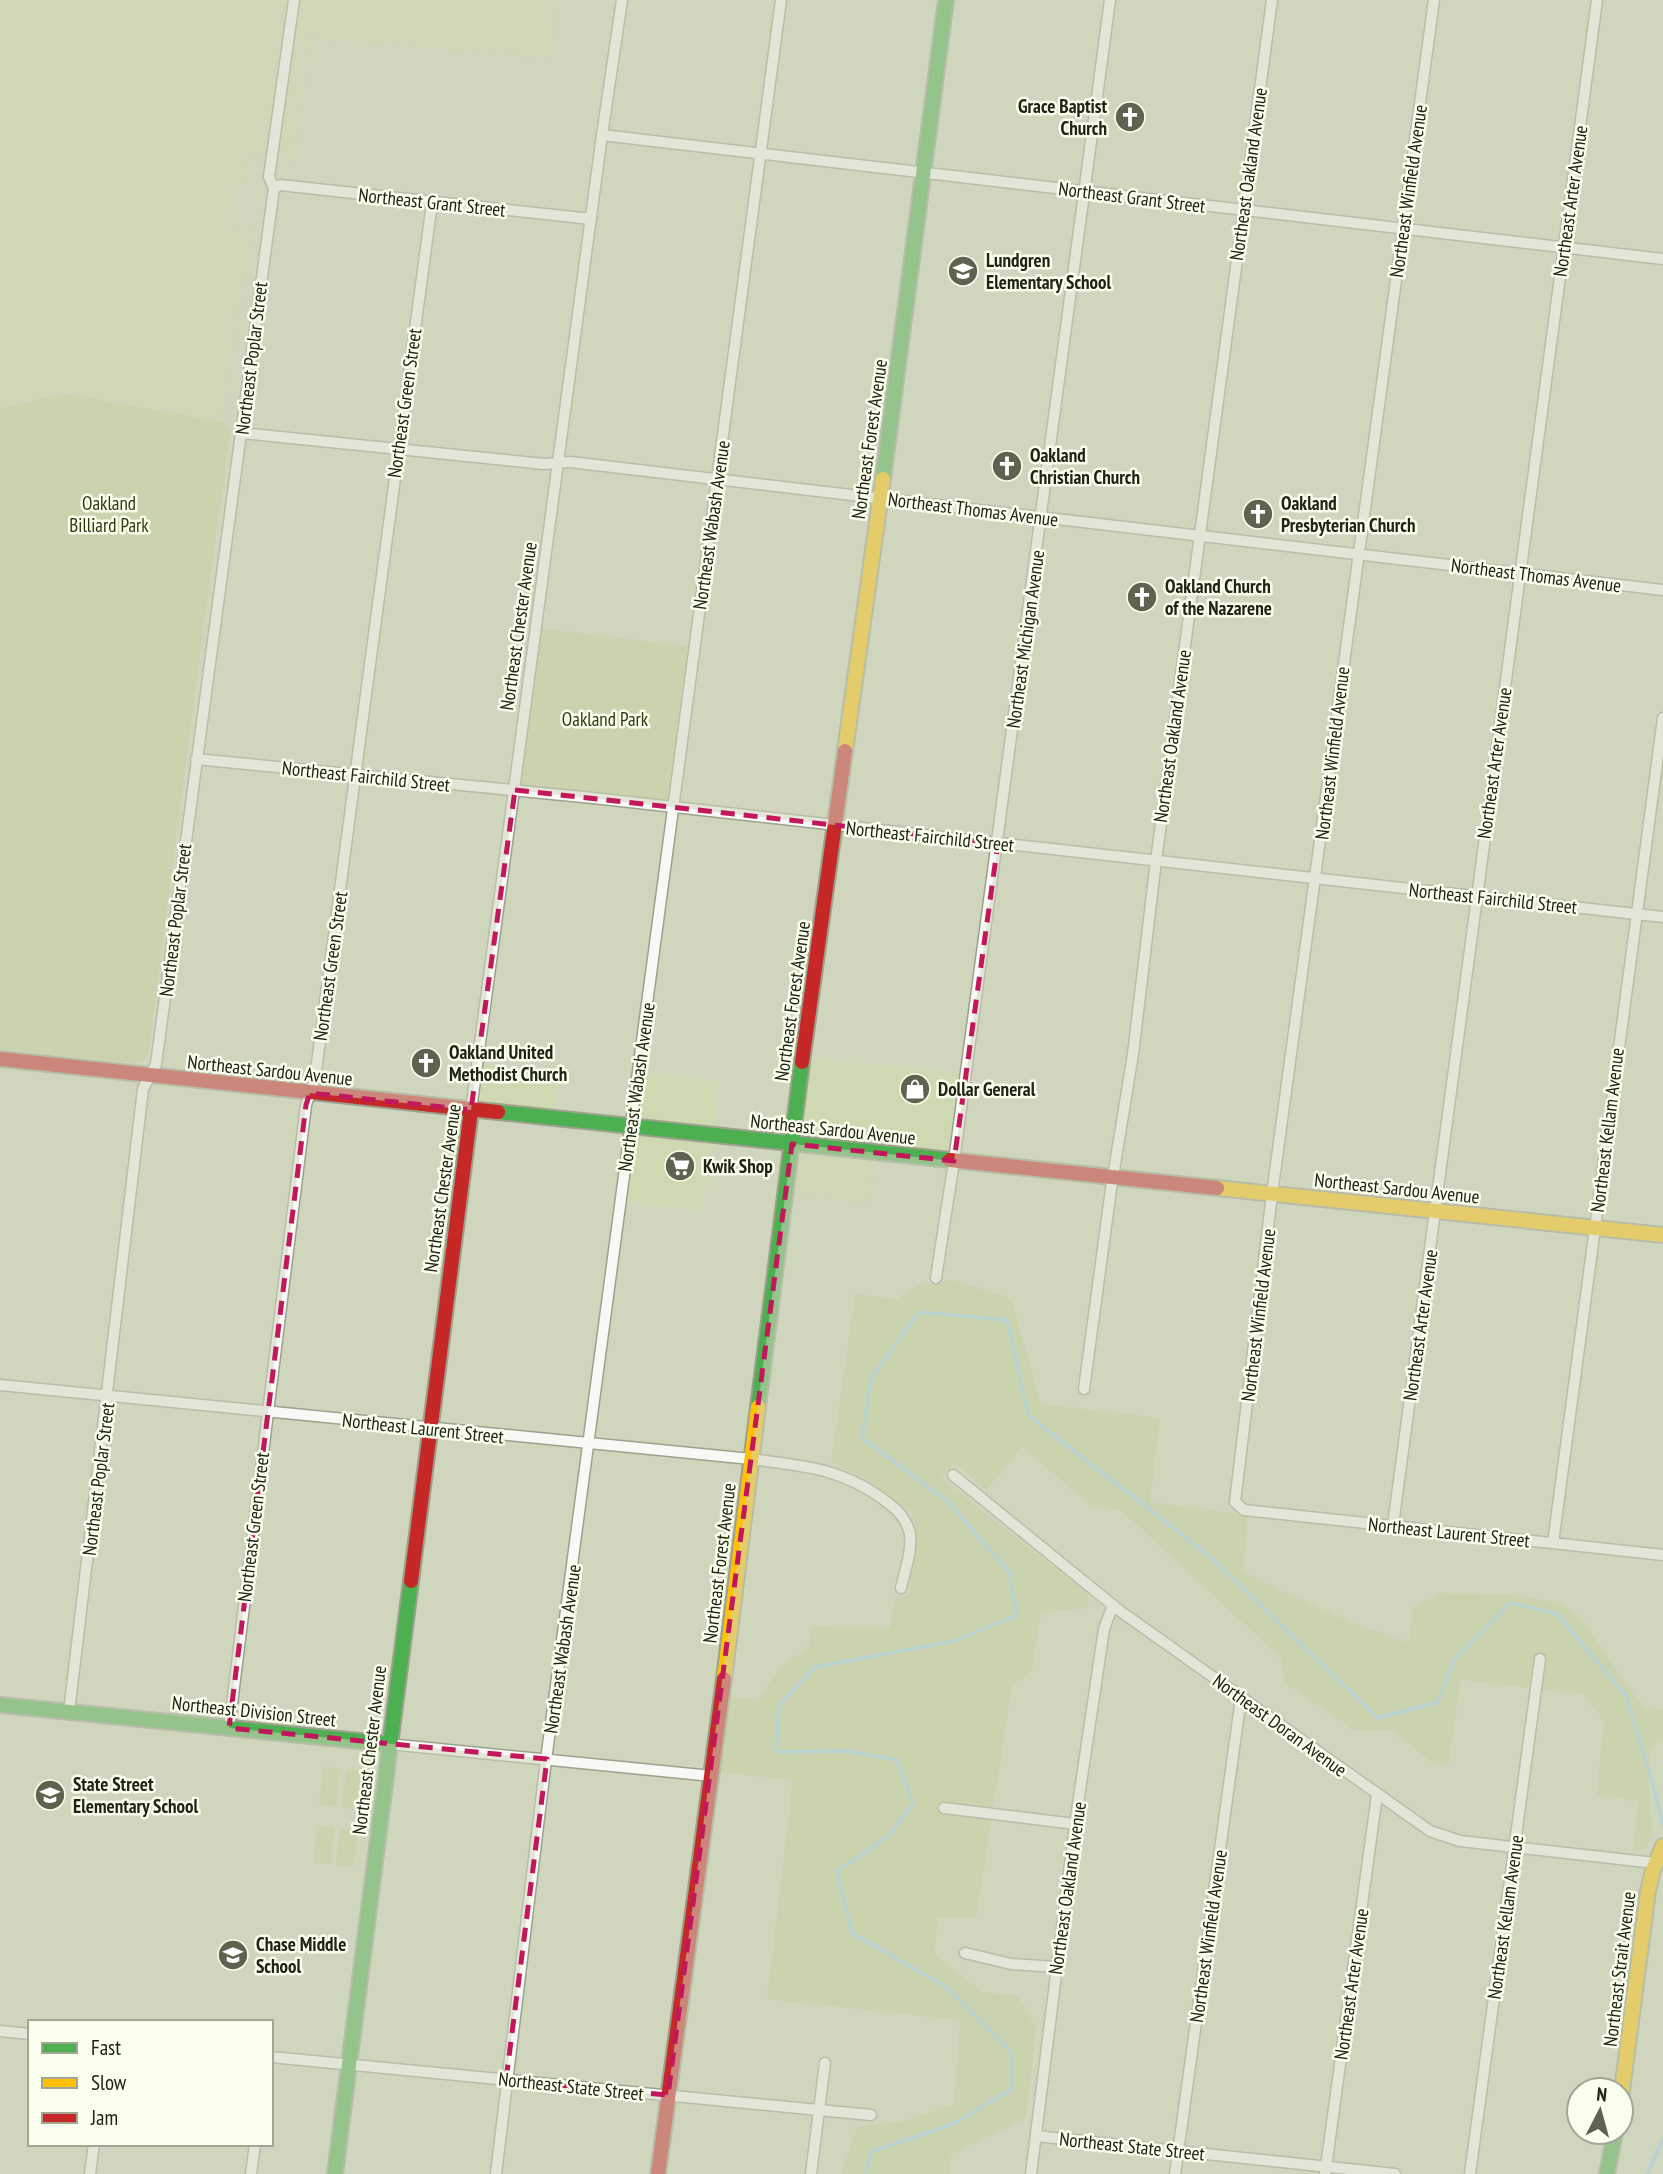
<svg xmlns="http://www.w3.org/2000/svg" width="1663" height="2174" font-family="'PT Sans Narrow',sans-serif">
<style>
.built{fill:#cfd9b1}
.green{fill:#c4d19b}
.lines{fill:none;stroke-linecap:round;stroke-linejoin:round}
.stream{stroke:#9bcee9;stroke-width:3.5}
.street-casing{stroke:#9ca18e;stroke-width:13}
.fast-casing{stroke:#9ca18e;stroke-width:18}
.slow-casing{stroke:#9ca18e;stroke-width:18}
.jam-casing{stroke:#9ca18e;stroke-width:18}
.street{stroke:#f8f9f5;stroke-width:10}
.fast{stroke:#4caf50;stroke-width:14}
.slow{stroke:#ffc107;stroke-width:14}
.jam{stroke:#c62828;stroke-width:14}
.marked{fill:none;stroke:#c2185b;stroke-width:5;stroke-dasharray:14 9;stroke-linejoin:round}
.labels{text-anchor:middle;stroke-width:5;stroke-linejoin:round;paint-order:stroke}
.poi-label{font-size:19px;font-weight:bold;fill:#202413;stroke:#f9ffec;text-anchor:start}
.street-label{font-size:19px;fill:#202413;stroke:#f9ffec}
.park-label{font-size:19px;fill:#303810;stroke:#f9ffec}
</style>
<rect width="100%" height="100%" fill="#d0d6be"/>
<g class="built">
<polygon points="0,0 557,0 550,59 310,38 293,163 249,153 246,181 229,198 227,226 252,228 222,422 66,394 0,408"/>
<polygon points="810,1059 961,1073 951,1142 948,1148 942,1152 808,1138 801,1135"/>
<polygon points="484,1064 559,1072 554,1110 481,1102 479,1097"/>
<polygon points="644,1074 719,1081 714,1128 643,1120 639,1117"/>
<polygon points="641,1135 711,1142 702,1210 624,1202 633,1141"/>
<polygon points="804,1152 875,1159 869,1204 790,1196 795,1158 798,1153"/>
</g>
<g class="green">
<polygon points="66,394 222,422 228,427 230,435 206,608 148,1056 141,1062 129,1063 0,1049 0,408"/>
<polygon points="537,628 695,647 674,808 515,790"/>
<path d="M 953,1280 L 1011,1299 L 1041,1404 L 1160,1418 L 1150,1502 L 1248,1515 L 1243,1572 L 1352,1623 L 1409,1643 L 1413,1608 L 1441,1593 L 1511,1594 L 1558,1603 L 1576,1612 L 1643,1707 L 1663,1710 L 1663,1743 L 1657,1740 L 1650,1752 L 1649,1802 L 1653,1831 L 1647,1848 L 1633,1851 L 1638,1801 L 1597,1795 L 1604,1722 L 1584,1694 L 1461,1680 L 1448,1766 L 1430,1761 L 1391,1729 L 1354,1730 L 1285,1683 L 1281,1658 L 1122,1511 L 1091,1505 L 1022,1447 L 986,1491 L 955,1462 L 941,1478 L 1089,1595 L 1088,1608 L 1041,1612 L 1031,1672 L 1012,1686 L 976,1917 L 938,1918 L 934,1954 L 982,1992 L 1017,1995 L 1036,2028 L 1026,2118 L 951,2155 L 949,2174 L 841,2174 L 857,2127 L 903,2121 L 954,2104 L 960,2020 L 767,1999 L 793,1780 L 718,1772 L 726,1696 L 759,1700 L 779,1668 L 809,1647 L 812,1626 L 890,1629 L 894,1599 L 909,1595 L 916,1535 L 911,1511 C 886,1493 862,1473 831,1464 L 855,1294 L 898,1299 L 921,1284 Z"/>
<polygon points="323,1767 340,1769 336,1807 319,1805"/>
<polygon points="346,1769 363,1771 359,1809 342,1807"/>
<polygon points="317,1825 334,1827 331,1864 313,1863"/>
<polygon points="340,1827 358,1829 354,1867 336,1865"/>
</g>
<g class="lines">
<g class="stream">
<polyline points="866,2174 871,2152 953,2124 1012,2089 1012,2053 946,1987 852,1933 837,1871 889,1836 913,1803 897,1760 848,1751 776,1752 779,1705 815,1667 954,1641 1017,1615 1009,1572 948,1502 862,1438 871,1378 919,1312 1007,1320 1028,1415 1208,1555 1378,1718 1438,1702 1454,1660 1510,1603 1557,1614 1626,1696 1654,1788 1663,1825"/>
<polyline points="1647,2174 1663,2139"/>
</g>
<g class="street-casing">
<g id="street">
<polyline points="1434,0 1272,1194 1235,1502 1244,1510 1663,1555"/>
<polyline points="602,135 1663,259"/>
<polyline points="274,188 280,185 591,219"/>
<polyline points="241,433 544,464 570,462 1663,590"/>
<polyline points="196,759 593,798 1663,917"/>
<polyline points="471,1110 602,135 622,0"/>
<polyline points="936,1278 954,1161 1110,0"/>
<path d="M 0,1385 L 751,1459 C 800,1466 838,1467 880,1497 C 894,1507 906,1516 910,1534 C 912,1551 905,1571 901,1588"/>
<polyline points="1084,1389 1111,1189 1133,1054 1156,861 1272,0"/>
<polyline points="953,1475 1120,1611 1430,1831 1460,1841 1655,1863"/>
<polyline points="1393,1525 1597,0"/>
<polyline points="1553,1543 1663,718"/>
<polyline points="69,1712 143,1089 156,1064 161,1027 274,188 269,177 294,0"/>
<path d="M 229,1728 L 306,1105 L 315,1078 C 355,786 391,495 432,203"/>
<polyline points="389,1744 712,1776"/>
<polyline points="944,1808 1075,1824"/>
<polyline points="965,1953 1011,1964 1056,1967"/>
<polyline points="0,2031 30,2034"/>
<polyline points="271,2057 871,2115"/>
<polyline points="1036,2136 1395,2174"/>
<polyline points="90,2174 94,2144"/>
<polyline points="251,2174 255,2144"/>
<polyline points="496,2174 546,1760 781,0"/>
<polyline points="811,2174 825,2063"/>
<polyline points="1031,2174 1075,1824 1104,1629 1113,1605"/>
<polyline points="1175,2174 1241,1698"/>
<polyline points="1325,2174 1377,1795"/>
<polyline points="1470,2174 1540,1659"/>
</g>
</g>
<g class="fast-casing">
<g id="fast">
<polyline points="883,479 946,0"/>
<polyline points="498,1112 950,1160"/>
<polyline points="758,1407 802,1062"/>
<polyline points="0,1705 389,1744"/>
<polyline points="335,2174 411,1581"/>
<polyline points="1607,2174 1615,2132"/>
</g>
</g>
<g class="slow-casing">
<g id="slow">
<polyline points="845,751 883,479"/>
<polyline points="1217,1188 1663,1235"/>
<polyline points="724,1679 758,1407"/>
<polyline points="1621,2098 1648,1891 1653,1870 1663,1846"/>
</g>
</g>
<g class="jam-casing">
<g id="jam">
<polyline points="0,1059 498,1112"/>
<polyline points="802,1062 845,751"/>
<polyline points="950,1160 1217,1188"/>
<polyline points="411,1581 471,1110"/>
<polyline points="658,2174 724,1679"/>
</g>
</g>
<use href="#street" class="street"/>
<use href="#fast" class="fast"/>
<use href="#slow" class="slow"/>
<use href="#jam" class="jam"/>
</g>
<path d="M0 0H1663V2174H0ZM 515,790 L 998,843 L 954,1161 L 792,1144 L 668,2095 L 506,2080 L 547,1759 L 229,1728 L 306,1105 L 310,1093 L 471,1110 Z" fill="#d0d6be" fill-opacity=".55" fill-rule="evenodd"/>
<path class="marked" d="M 515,790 L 998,843 L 954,1161 L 792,1144 L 668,2095 L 506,2080 L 547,1759 L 229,1728 L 306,1105 L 310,1093 L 471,1110 Z"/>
<defs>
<g id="church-disc" transform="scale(1.575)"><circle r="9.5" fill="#5e624f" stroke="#f9ffec"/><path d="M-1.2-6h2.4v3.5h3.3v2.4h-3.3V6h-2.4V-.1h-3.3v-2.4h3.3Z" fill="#fff"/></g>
<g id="school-disc" transform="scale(1.575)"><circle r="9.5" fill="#5e624f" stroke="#f9ffec"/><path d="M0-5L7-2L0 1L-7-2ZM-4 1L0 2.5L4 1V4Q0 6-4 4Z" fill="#fff"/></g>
<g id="shop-disc" transform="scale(1.575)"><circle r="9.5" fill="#5e624f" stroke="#f9ffec"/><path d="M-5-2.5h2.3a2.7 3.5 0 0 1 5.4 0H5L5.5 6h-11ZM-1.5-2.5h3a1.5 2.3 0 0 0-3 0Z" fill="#fff"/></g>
<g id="supermarket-disc" transform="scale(1.575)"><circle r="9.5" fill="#5e624f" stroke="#f9ffec"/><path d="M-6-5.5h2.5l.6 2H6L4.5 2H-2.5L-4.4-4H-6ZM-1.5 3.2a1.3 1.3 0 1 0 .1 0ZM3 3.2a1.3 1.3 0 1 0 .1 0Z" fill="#fff"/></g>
</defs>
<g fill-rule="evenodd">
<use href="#church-disc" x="1130" y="117"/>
<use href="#school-disc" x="963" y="271"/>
<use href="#church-disc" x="1007" y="466"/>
<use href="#church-disc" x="1258" y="514"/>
<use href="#church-disc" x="1142" y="597"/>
<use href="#church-disc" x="426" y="1063"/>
<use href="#shop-disc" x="915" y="1089"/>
<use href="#supermarket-disc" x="680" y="1166"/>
<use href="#school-disc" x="50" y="1795"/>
<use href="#school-disc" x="233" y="1955"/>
</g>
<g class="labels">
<g class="poi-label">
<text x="1107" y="113" text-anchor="end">Grace Baptist<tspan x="1107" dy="22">Church</tspan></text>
<text x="986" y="267">Lundgren<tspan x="986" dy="22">Elementary School</tspan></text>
<text x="1030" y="462">Oakland<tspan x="1030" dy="22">Christian Church</tspan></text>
<text x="1281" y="510">Oakland<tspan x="1281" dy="22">Presbyterian Church</tspan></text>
<text x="1165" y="593">Oakland Church<tspan x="1165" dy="22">of the Nazarene</tspan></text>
<text x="449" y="1059">Oakland United<tspan x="449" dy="22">Methodist Church</tspan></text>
<text x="938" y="1096">Dollar General</text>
<text x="703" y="1173">Kwik Shop</text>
<text x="73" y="1791">State Street<tspan x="73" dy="22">Elementary School</tspan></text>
<text x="256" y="1951">Chase Middle<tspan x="256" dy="22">School</tspan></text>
</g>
<g class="street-label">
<text transform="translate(1248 174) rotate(-82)" y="7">Northeast Oakland Avenue</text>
<text transform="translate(1408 191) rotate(-82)" y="7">Northeast Winfield Avenue</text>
<text transform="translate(1132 197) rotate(7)" y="7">Northeast Grant Street</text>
<text transform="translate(1570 201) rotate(-82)" y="7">Northeast Arter Avenue</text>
<text transform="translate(432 202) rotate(6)" y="7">Northeast Grant Street</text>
<text transform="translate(251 358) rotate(-83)" y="7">Northeast Poplar Street</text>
<text transform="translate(404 403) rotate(-82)" y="7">Northeast Green Street</text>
<text transform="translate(869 439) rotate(-82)" y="7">Northeast Forest Avenue</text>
<text transform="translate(973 509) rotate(7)" y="7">Northeast Thomas Avenue</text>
<text transform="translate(711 525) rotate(-82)" y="7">Northeast Wabash Avenue</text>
<text transform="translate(1536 575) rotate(7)" y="7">Northeast Thomas Avenue</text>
<text transform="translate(518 626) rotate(-82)" y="7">Northeast Chester Avenue</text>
<text transform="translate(1025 639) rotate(-82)" y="7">Northeast Michigan Avenue</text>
<text transform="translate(1172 736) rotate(-82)" y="7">Northeast Oakland Avenue</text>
<text transform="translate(1332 753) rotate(-83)" y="7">Northeast Winfield Avenue</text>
<text transform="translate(1494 763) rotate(-82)" y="7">Northeast Arter Avenue</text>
<text transform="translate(366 776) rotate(6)" y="7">Northeast Fairchild Street</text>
<text transform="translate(930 836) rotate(6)" y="7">Northeast Fairchild Street</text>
<text transform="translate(1493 898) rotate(6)" y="7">Northeast Fairchild Street</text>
<text transform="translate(175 920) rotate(-83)" y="7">Northeast Poplar Street</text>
<text transform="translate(330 966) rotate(-82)" y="7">Northeast Green Street</text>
<text transform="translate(792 1001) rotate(-82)" y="7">Northeast Forest Avenue</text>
<text transform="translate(270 1070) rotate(6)" y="7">Northeast Sardou Avenue</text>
<text transform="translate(636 1087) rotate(-82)" y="7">Northeast Wabash Avenue</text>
<text transform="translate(833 1129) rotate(6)" y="7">Northeast Sardou Avenue</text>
<text transform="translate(1607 1130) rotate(-83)" y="7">Northeast Kellam Avenue</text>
<text transform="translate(442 1188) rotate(-82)" y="7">Northeast Chester Avenue</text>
<text transform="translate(1397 1188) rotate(6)" y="7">Northeast Sardou Avenue</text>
<text transform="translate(1258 1315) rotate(-83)" y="7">Northeast Winfield Avenue</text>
<text transform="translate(1420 1325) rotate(-82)" y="7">Northeast Arter Avenue</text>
<text transform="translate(423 1428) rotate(6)" y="7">Northeast Laurent Street</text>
<text transform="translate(98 1479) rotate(-83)" y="7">Northeast Poplar Street</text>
<text transform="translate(253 1527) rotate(-83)" y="7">Northeast Green Street</text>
<text transform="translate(1449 1532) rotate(6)" y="7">Northeast Laurent Street</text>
<text transform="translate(719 1563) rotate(-83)" y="7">Northeast Forest Avenue</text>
<text transform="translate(562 1649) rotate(-82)" y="7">Northeast Wabash Avenue</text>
<text transform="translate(254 1711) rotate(6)" y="7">Northeast Division Street</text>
<text transform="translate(1280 1725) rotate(36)" y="7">Northeast Doran Avenue</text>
<text transform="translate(369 1750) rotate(-83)" y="7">Northeast Chester Avenue</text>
<text transform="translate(1067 1888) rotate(-82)" y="7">Northeast Oakland Avenue</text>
<text transform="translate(1505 1917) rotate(-82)" y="7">Northeast Kellam Avenue</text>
<text transform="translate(1208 1936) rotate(-82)" y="7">Northeast Winfield Avenue</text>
<text transform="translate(1619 1969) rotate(-83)" y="7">Northeast Strait Avenue</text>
<text transform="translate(1351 1984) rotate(-82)" y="7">Northeast Arter Avenue</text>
<text transform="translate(571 2086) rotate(6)" y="7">Northeast State Street</text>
<text transform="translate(1132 2146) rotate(6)" y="7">Northeast State Street</text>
</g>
<g class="park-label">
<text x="109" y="510">Oakland<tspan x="109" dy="22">Billiard Park</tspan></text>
<text x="605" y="726">Oakland Park</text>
</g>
</g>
<rect x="28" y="2020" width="245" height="126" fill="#f9ffec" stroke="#a2a795" stroke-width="2"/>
<rect x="42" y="2043" width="35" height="10" fill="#4caf50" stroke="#a2a795" stroke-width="2"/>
<text x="91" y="2055" font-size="21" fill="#202413">Fast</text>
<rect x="42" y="2078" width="35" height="10" fill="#ffc107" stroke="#a2a795" stroke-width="2"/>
<text x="91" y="2090" font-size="21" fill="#202413">Slow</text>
<rect x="42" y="2113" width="35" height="10" fill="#c62828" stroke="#a2a795" stroke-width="2"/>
<text x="91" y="2125" font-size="21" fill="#202413">Jam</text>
<g transform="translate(1600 2111) rotate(6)"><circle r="33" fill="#f9ffec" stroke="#a2a795" stroke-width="2"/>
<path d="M0-5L12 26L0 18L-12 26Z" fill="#5e624f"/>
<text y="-10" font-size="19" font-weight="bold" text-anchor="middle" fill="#202413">N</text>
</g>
</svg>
